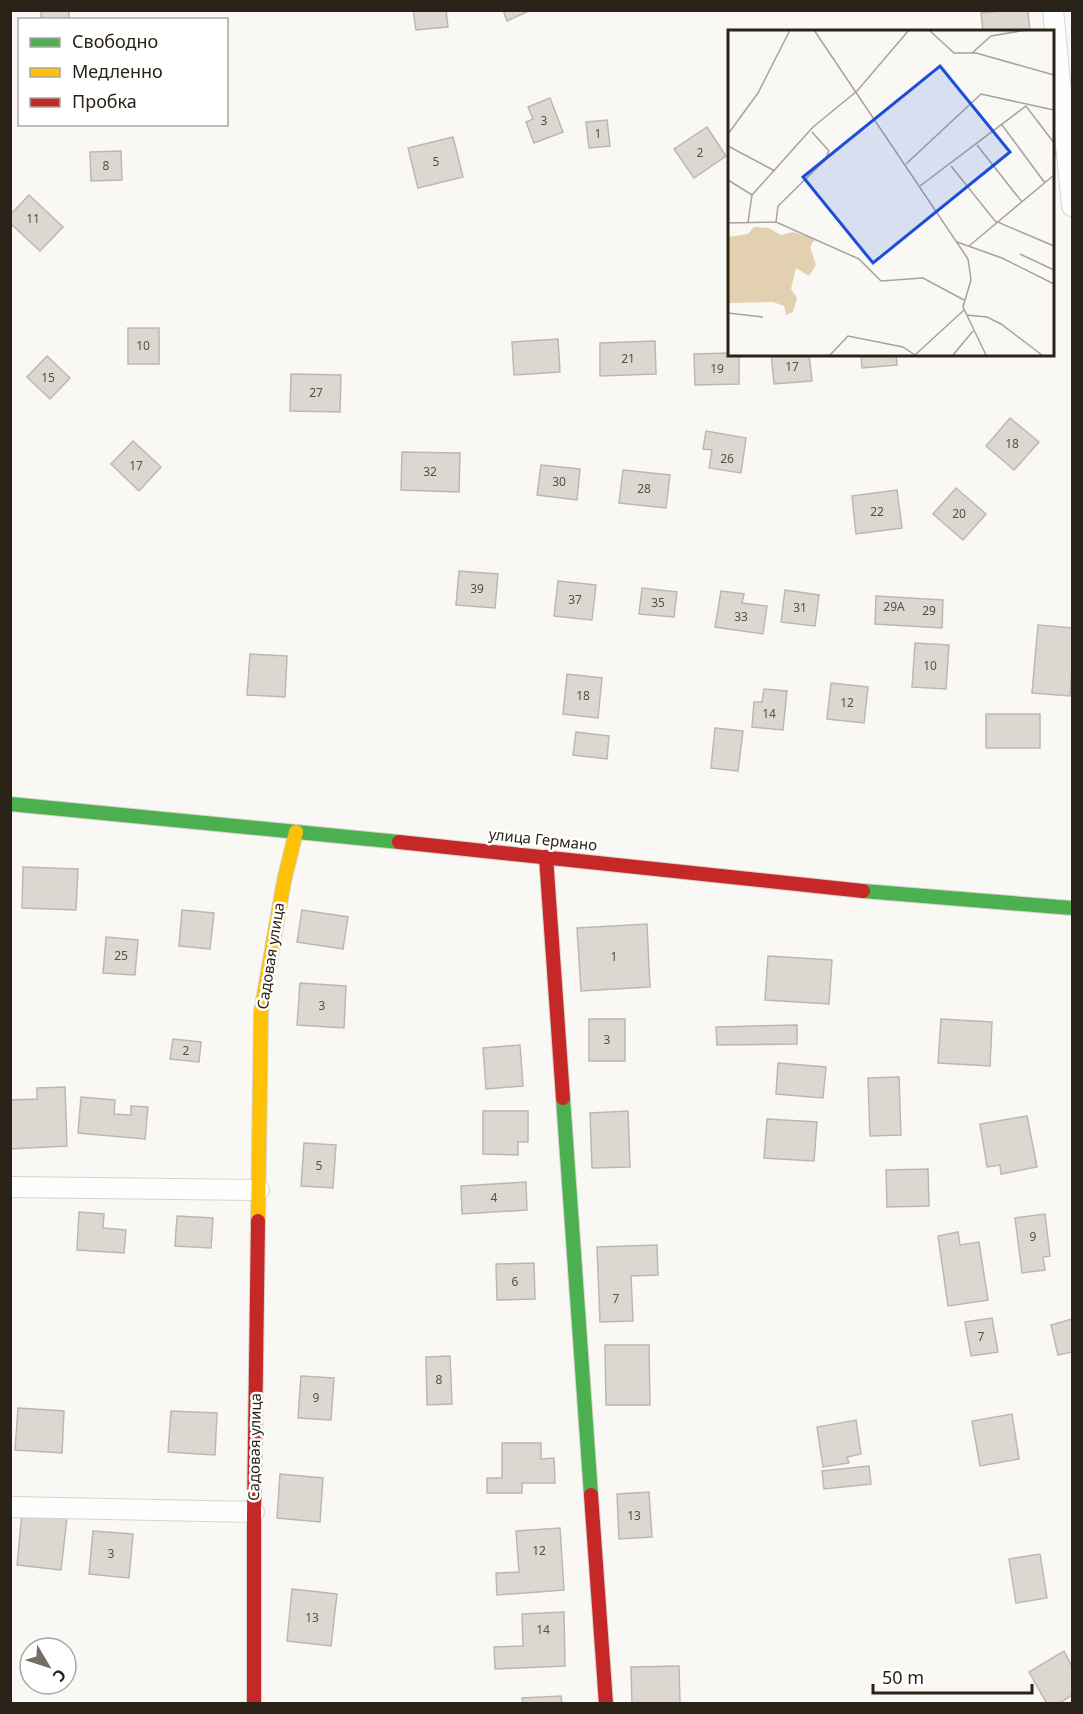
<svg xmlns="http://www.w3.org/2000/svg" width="1083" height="1714" font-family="'Noto Sans',sans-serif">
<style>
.building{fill:#dcd8d1;stroke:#bcb8b1;stroke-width:1.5}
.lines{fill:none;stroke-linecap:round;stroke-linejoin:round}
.street-casing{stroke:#d8d4cd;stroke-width:22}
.fast-casing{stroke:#d8d4cd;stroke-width:16}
.slow-casing{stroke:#d8d4cd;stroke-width:16}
.jam-casing{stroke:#d8d4cd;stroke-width:16}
.street{stroke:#fefefe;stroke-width:20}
.fast{stroke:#4caf50;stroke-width:14}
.slow{stroke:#ffc107;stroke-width:14}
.jam{stroke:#c62828;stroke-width:14}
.labels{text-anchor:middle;stroke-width:5;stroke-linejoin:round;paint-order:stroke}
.number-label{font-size:12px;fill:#565046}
.street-label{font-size:15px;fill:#2a2217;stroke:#fff}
.inset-road{fill:none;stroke:#a7a29c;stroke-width:1.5}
.view{fill:#1d4ed8;fill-opacity:0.15;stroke:#1d4ed8;stroke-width:3}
.inset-edge{fill:none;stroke:#2a2217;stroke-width:3}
</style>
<rect width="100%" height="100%" fill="#faf8f5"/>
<g class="building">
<rect x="41" y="10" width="28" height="10"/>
<polygon points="413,10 446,10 448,27 416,30"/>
<polygon points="503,10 531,10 507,21"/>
<polygon points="1010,10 1028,10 1030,32 983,32 981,13"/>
<polygon points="550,98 563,132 534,143 526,122 533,119 528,107"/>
<polygon points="1052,104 1055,104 1062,154 1052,156"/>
<polygon points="607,120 610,146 589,148 586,122"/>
<polygon points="707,127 726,156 694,178 674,149"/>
<polygon points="453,137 463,177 418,188 408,148"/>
<polygon points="121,151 122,180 91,181 90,152"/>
<polygon points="29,195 63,227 40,251 10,223 10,215"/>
<rect x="128" y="328" width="31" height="36"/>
<polygon points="558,339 560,372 514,375 512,342"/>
<polygon points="655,341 656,374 600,376 600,343"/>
<polygon points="729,353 729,354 739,354 739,384 695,385 694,354"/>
<polygon points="771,354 809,354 812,381 774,384"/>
<polygon points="861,354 896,354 897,365 862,368"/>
<polygon points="47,356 70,378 50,399 27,377"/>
<polygon points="291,374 341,375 340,412 290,411"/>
<polygon points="1010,418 1039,442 1014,470 986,446"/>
<polygon points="706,431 746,438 741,473 709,468 712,450 703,449"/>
<polygon points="133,441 161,467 139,491 111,464"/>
<polygon points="402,452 460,453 459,492 401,490"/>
<polygon points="541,465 580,469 577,500 537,495"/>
<polygon points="623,470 670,475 666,508 619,503"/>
<polygon points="956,488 986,514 963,540 933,514"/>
<polygon points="897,490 902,528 856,534 852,496"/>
<polygon points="459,571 498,574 495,608 456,605"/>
<polygon points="558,581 596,585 592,620 554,616"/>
<polygon points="642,588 677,592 674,617 639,614"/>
<polygon points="785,590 819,595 815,626 781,622"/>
<polygon points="721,591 744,594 742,603 767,606 763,634 715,627"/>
<polygon points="876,596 943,600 942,628 875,624"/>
<polygon points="1038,625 1072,628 1072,667 1070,696 1032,693"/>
<polygon points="915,643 949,645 946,689 912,687"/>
<polygon points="250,654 287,656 285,697 247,695"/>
<polygon points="567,674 602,678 598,718 563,714"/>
<polygon points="831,683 868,687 864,723 827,719"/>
<polygon points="764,689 787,691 783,730 752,727 754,702 762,702"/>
<rect x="986" y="714" width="54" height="34"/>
<polygon points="715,728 743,731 738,771 711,768"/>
<polygon points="576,732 609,736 607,759 573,755"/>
<polygon points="23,867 78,869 76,910 22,908"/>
<polygon points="182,910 214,913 210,949 179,946"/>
<polygon points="302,910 348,917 343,949 297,942"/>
<polygon points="647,924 650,987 581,991 577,928"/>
<polygon points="106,937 138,940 135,975 103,973"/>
<polygon points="768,956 832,960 829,1004 765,1000"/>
<polygon points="300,983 346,986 344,1028 297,1025"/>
<rect x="589" y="1019" width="36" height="42"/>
<polygon points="941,1019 992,1022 990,1066 938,1063"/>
<polygon points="797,1025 797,1044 717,1045 716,1027"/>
<polygon points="173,1039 201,1042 199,1062 170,1059"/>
<polygon points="520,1045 523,1086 486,1089 483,1048"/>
<polygon points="778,1063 826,1067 823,1098 776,1094"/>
<polygon points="899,1077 901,1135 870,1136 868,1078"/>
<polygon points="65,1087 67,1146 11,1149 10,1100 37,1099 37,1088"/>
<polygon points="81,1097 115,1100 114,1114 131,1115 131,1106 148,1107 145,1139 78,1133"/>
<polygon points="483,1111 528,1111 528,1142 518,1142 518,1155 483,1154"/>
<polygon points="628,1111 630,1167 592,1168 590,1113"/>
<polygon points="1027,1116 1037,1167 1001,1174 1000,1165 987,1167 980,1124"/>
<polygon points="767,1119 817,1122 814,1161 764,1158"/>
<polygon points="304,1143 336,1145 333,1188 301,1186"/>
<polygon points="928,1169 929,1206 887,1207 886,1170"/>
<polygon points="526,1182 527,1210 462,1214 461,1186"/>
<polygon points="79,1212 104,1214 103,1228 126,1230 124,1253 77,1250"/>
<polygon points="1045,1214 1050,1256 1043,1257 1045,1270 1022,1273 1015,1218"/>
<polygon points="177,1216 213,1218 211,1248 175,1246"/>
<polygon points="958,1232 960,1245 979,1242 988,1300 948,1306 938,1236"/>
<polygon points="657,1245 658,1275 631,1276 633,1321 600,1322 597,1247"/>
<polygon points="534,1263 535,1299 497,1300 496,1264"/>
<polygon points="992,1318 998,1352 971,1356 965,1322"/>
<polygon points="1072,1319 1072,1352 1058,1355 1051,1325"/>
<polygon points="605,1345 649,1345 650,1405 606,1405"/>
<polygon points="450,1356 452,1404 427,1405 426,1357"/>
<polygon points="301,1376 334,1378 331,1420 298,1418"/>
<polygon points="18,1408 64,1411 62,1453 15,1450"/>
<polygon points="171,1411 217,1413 215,1455 168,1452"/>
<polygon points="1012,1414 1019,1459 980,1466 972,1421"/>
<polygon points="856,1420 861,1454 847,1457 849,1463 823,1467 817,1427"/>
<polygon points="502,1443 541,1443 541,1459 554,1458 555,1483 522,1483 522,1493 487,1493 487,1478 502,1478"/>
<polygon points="869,1466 871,1484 824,1489 822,1471"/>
<polygon points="280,1474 323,1478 320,1522 277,1518"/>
<polygon points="649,1492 652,1537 619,1539 617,1494"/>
<polygon points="22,1513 67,1518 61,1570 17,1565"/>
<polygon points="560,1528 564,1590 497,1595 496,1573 519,1572 516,1531"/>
<polygon points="93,1531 133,1534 129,1578 89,1574"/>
<polygon points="1040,1554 1047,1598 1016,1603 1009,1559"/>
<polygon points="292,1589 337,1594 331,1646 287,1641"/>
<polygon points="564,1612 565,1666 495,1669 494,1647 523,1646 522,1614"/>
<polygon points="1064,1651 1072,1667 1072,1695 1058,1704 1047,1704 1029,1672"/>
<polygon points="679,1666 680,1704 632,1704 631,1667"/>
<polygon points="561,1696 562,1704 523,1704 522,1698"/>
</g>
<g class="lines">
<g class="street-casing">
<g id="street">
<polyline points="1053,10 1072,206"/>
<polyline points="10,1187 259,1190"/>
<polyline points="10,1507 254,1512"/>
</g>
</g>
<g class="fast-casing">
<g id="fast">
<polyline points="10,804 399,842"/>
<polyline points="863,891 1072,908"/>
<polyline points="563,1098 591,1495"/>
</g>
</g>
<g class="slow-casing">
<polyline id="slow" points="258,1221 261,1012 284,881 296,832"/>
</g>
<g class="jam-casing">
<g id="jam">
<polyline points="399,842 863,891"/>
<polyline points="546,857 563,1098"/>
<polyline points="591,1495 606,1704"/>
<polyline points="254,1704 254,1512 258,1221"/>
</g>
</g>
<use href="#street" class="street"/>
<use href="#fast" class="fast"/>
<use href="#slow" class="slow"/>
<use href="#jam" class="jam"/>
</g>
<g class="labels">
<g class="number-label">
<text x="544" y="125">3</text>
<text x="598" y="138">1</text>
<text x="700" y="157">2</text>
<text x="436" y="166">5</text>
<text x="106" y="170">8</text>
<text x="33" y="223">11</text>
<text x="143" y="350">10</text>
<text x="628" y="363">21</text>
<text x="792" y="371">17</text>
<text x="717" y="373">19</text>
<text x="48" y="382">15</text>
<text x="316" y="397">27</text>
<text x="1012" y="448">18</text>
<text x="727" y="463">26</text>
<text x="136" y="470">17</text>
<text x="430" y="476">32</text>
<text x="559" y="486">30</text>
<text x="644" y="493">28</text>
<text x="877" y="516">22</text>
<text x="959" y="518">20</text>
<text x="477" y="593">39</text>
<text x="575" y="604">37</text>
<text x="658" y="607">35</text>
<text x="894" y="611">29А</text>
<text x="800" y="612">31</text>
<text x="929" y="615">29</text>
<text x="741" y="621">33</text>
<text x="930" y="670">10</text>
<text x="583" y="700">18</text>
<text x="847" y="707">12</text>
<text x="769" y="718">14</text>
<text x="121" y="960">25</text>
<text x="614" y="961">1</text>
<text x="322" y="1010">3</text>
<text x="607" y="1044">3</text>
<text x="186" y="1055">2</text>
<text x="319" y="1170">5</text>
<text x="494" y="1202">4</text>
<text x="1033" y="1241">9</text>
<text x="515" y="1286">6</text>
<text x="616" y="1303">7</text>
<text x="981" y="1341">7</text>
<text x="439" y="1384">8</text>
<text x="316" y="1402">9</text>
<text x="634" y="1520">13</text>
<text x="539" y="1555">12</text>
<text x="111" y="1558">3</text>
<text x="312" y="1622">13</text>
<text x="543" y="1634">14</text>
</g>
<g class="street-label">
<text transform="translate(543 840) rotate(6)" y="5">улица Германо</text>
<text transform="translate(271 956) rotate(-81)" y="5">Садовая улица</text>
<text transform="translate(255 1447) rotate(-89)" y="5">Садовая улица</text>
</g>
</g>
<g transform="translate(728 30)">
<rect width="326" height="326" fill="#faf8f5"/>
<path d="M 26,197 L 41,198 L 53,205 L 65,202 L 87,209 L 82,217 L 88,235 L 81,246 L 68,238 L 63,259 L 69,268 L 65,282 L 58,285 L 56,276 L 45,272 L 0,273 L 0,207 L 20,204 Z" fill="#e3d0b0"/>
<path class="inset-road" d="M 86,0 L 240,229 L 243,250 L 235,277 L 258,325M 201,0 L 226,23 L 248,23 L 326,45M 244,23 L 263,6 L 298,0M 274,95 L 317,153M 0,104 L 30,63 L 62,0M 249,115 L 294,172M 0,116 L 47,141M 178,134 L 253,64 L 326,80M 223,136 L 267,191 L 326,216M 0,150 L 24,165 L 85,97 L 129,61 L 181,0M 192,156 L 298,76 L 326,113M 20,192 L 24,165M 48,192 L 50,176 L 97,130 L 101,121 L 84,102M 0,193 L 48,192 L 131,229 L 153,251 L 195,248 L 236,270M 229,212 L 274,228 L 326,254M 241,216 L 326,145M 292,224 L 326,240M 0,283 L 35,287M 238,285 L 259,287 L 273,294 L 314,325M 102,325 L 120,306 L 175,317 L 187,325M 187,325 L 236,280M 225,325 L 245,301"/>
<path class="view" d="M 212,36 L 282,122 L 145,233 L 75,147 Z"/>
<rect width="326" height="326" class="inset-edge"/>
</g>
<rect width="1083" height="1714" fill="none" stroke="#2a2217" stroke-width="24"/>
<rect x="18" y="18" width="210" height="108" fill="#ffffff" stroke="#aaa7a2" stroke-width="1.5"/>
<rect x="30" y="38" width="30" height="9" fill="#4caf50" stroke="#aaa7a2" stroke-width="1.5"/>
<text x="72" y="48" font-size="18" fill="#2a2217">Свободно</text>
<rect x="30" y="68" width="30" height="9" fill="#ffc107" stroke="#aaa7a2" stroke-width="1.5"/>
<text x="72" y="78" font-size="18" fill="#2a2217">Медленно</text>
<rect x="30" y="98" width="30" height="9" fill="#c62828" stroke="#aaa7a2" stroke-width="1.5"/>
<text x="72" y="108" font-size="18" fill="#2a2217">Пробка</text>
<g transform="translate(48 1666) rotate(129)"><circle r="28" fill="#ffffff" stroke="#aaa7a2" stroke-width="1.5"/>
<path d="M0-4.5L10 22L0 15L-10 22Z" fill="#736d65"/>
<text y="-9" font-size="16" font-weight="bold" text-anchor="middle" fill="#2a2217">С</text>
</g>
<path d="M873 1684v9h159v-9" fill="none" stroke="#2a2217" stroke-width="3"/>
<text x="882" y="1684" font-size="18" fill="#2a2217" stroke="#ffffff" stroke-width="4.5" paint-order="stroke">50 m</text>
</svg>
